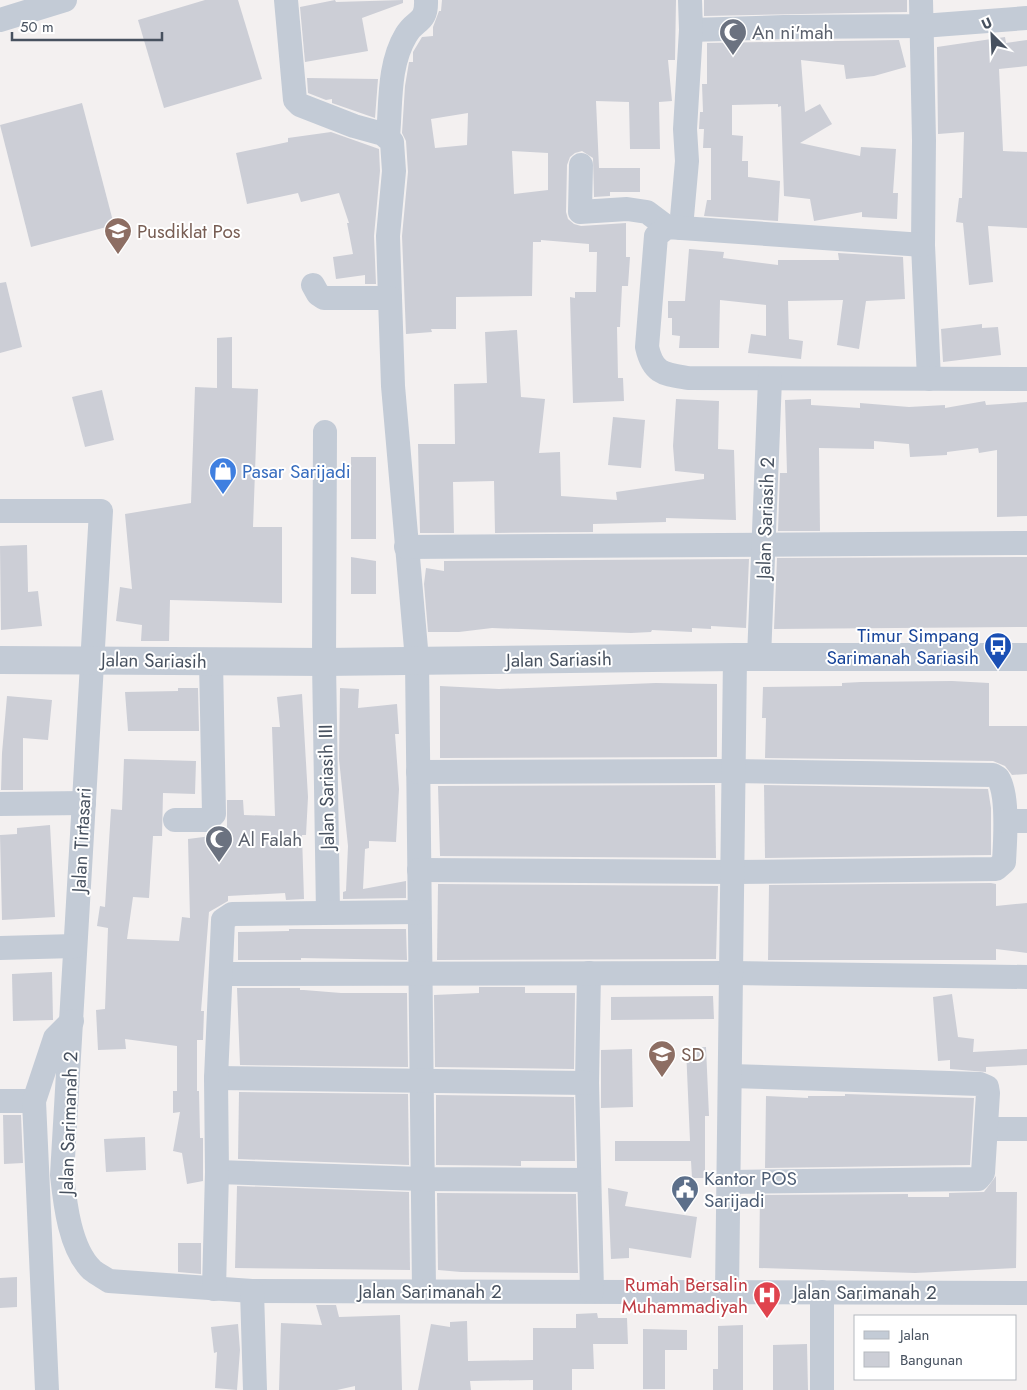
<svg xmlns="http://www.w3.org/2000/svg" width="1027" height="1390" font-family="Jost,sans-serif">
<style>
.building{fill:#ccced6;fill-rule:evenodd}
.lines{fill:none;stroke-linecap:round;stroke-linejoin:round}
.minor{stroke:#c3cbd6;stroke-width:24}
.tertiary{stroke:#c3cbd6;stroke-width:28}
.labels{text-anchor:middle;stroke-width:4;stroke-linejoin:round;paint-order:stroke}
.worship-label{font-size:19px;fill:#5b616d;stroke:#fff;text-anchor:start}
.education-label{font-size:19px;fill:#785e54;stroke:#fff;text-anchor:start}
.shop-label{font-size:19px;fill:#366cbe;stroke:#fff;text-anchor:start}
.street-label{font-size:19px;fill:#47515f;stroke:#fff}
.transit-label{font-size:19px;fill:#164399;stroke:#fff;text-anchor:end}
.service-label{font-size:19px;fill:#4e5e75;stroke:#fff;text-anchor:start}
.health-label{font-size:19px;fill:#be3a42;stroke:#fff;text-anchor:end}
</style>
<rect width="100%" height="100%" fill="#f3f0f0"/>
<g class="building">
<polygon points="205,0 238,0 262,79 164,108 138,20"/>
<polygon points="335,0 336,2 403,0 403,3 362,18 368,51 305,62 300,7"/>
<path d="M 442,0 L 676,0 L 675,60 L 668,60 L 672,101 L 659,102 L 660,149 L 630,149 L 629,102 L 596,101 L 599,168 L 640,168 L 640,192 L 610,192 L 610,196 L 594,197 L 593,158 L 582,151 L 575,153 L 570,157 L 567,165 L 566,212 L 568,219 L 574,224 L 581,226 L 626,223 L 626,257 L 630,257 L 628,286 L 622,286 L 620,327 L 617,327 L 618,378 L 623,378 L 624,401 L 573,403 L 570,297 L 575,298 L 575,292 L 596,292 L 597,252 L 589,252 L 589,244 L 541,240 L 541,242 L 533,242 L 532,296 L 456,297 L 456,329 L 431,329 L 432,332 L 406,334 L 402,236 L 408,172 L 406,141 L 402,133 L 405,86 L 409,62 L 413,62 L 413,52 L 422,37 L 433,36 L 433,27 L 439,11 L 441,11 ZM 468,113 L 467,145 L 435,148 L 431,119 ZM 512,151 L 548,153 L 548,190 L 514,194 Z"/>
<polygon points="704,0 907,0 907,12 704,16"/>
<polygon points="1005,37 1006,43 1027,40 1027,66 999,69 1003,151 1027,152 1027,228 988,226 993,282 969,285 963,223 956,222 959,198 962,198 964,132 938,134 937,47"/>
<polygon points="899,40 906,67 874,76 846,79 844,65 801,60 805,112 820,104 832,124 800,143 860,156 861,147 896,149 893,193 898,193 897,219 862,217 862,212 814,221 810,199 784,196 781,106 778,107 778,104 732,105 732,135 743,136 742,161 748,161 748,177 780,181 778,221 704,216 707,200 711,200 711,148 703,148 704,129 699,129 700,112 703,112 702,84 707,84 707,43"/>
<polygon points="307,78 378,79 375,118 332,103 332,99 326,100 308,93"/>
<polygon points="82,103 114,225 31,247 0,125"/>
<polygon points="331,132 379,149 380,171 374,236 376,284 365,284 365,275 336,279 333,257 353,254 347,223 349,223 339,193 301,202 298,193 247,204 236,153 288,142 288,138"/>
<polygon points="689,249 724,252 723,258 778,265 778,260 839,260 838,253 903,257 905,299 866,301 859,349 837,345 843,300 788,301 789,339 803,341 801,359 748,353 751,334 766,336 766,305 720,300 719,348 679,348 680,336 672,335 672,318 668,318 668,301 685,301"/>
<polygon points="6,282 22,347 0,353 0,283"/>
<polygon points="982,324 982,328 998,327 1001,355 943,362 941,329"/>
<polygon points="517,330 521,397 545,399 539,453 560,452 561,496 617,500 616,492 704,479 704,474 675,471 673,446 676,399 719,401 718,449 734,450 736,520 666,518 666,522 593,524 593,532 495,533 494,481 453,482 454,533 420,533 418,444 455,444 454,384 487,383 485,332"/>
<polygon points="232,337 232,388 258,389 253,527 282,527 282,603 170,600 169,641 141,641 142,625 116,621 120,587 132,589 125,514 191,503 195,387 217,388 217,338"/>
<polygon points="102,390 114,440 85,447 72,397"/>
<polygon points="811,399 811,405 860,408 860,403 909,407 945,405 945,408 985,401 986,405 1027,402 1027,516 997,517 997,450 979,453 978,448 947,452 947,455 910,457 909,444 874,441 874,449 819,448 820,531 778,531 780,473 787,473 785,400"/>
<polygon points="613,417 645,420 641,468 608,465"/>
<rect x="351" y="457" width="25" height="82"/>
<polygon points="27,545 28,592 38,591 42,626 1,630 0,546"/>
<polygon points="351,557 376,561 376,594 351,594"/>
<polygon points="1027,557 1027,627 774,629 777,558"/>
<polygon points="749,559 746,628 711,626 711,629 692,628 692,632 652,630 651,632 631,633 492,628 459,632 428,632 424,584 426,568 444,571 444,561"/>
<polygon points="952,681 989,683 989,726 1027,726 1027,774 1012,775 1005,766 993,761 765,758 766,718 762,718 763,687 842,686 842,683 861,682"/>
<polygon points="656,683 717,684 717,757 440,758 440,686 499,689"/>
<polygon points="178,688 198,688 199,731 128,731 125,692 178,691"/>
<polygon points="340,688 359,689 358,708 397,704 399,734 395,734 399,789 396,842 369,841 369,848 365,849 363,889 406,881 406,898 343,899 343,892 346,891 348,846 339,759"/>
<polygon points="302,694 308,797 306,835 302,835 304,899 286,900 285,893 228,896 228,901 209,912 201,1011 204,1011 203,1040 197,1040 197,1091 199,1091 200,1138 203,1138 203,1181 187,1184 182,1153 173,1151 180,1112 173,1113 173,1091 177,1091 177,1046 125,1039 126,1049 98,1050 96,1010 105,1009 108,928 97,926 100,906 105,907 111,809 122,810 124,759 196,761 195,794 163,793 162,836 153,836 149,898 133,897 127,939 179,941 182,917 190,918 188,839 227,834 227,800 243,800 244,815 275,816 272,727 280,727 277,697"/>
<polygon points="7,696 52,700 48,740 23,738 23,790 1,790 2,753"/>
<polygon points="715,785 716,858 440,856 438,786"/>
<polygon points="764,785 988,789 991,808 991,855 765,858"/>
<polygon points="50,825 55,917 2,920 0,835 17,834 17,828"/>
<polygon points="991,883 996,884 996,906 1027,903 1027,953 996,949 996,960 768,960 769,885"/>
<polygon points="438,884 718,886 716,959 437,960"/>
<polygon points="289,929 406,929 407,960 301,958 301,960 238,960 238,932 289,931"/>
<polygon points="52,972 53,1020 13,1021 12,974"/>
<polygon points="479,987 525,987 525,993 575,993 574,1069 435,1067 434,995 479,993"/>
<polygon points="237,988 300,988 300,990 304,990 341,993 407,993 408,1067 240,1065"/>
<polygon points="952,994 958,1037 974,1039 973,1052 1027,1049 1027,1065 986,1067 986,1072 950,1069 950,1060 938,1061 933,997"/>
<polygon points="713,996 714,1019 611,1020 611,997"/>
<polygon points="706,1047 709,1116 705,1116 705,1178 692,1178 691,1161 615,1161 615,1141 690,1141 686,1048"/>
<polygon points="632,1049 633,1107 601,1108 601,1050"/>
<polygon points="239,1092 408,1094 409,1165 238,1159"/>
<polygon points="845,1094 974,1098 970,1165 765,1168 766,1096 808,1098 808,1096 845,1096"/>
<polygon points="436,1095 574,1097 575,1161 521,1161 521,1166 436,1165"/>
<polygon points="3,1115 21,1115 23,1163 4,1164"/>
<polygon points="145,1137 146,1170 106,1172 104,1139"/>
<polygon points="996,1176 996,1192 1017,1192 1016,1268 915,1273 759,1268 760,1195 908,1194 908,1197 949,1197 949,1193 984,1192"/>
<polygon points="237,1186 409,1192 410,1270 235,1268"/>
<polygon points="608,1188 628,1192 625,1206 697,1217 691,1258 629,1248 629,1258 611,1259"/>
<polygon points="437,1193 576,1194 578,1273 461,1272 438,1270"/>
<polygon points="178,1243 201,1243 201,1274 178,1272"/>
<polygon points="17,1277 17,1307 0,1308 0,1278"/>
<polygon points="316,1305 336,1305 339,1317 400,1315 402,1390 355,1390 355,1386 337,1390 279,1390 281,1323 322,1325"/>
<polygon points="597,1313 598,1318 627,1318 628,1344 593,1344 594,1369 572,1369 572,1390 533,1390 533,1380 470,1381 471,1390 418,1390 431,1324 450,1327 450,1322 467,1321 468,1361 533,1360 533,1328 576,1328 576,1314"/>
<polygon points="238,1324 240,1350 237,1390 215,1388 217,1352 214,1353 211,1327"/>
<polygon points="743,1325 743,1390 713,1390 713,1369 718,1369 718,1326"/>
<polygon points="643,1329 687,1330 687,1350 665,1350 665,1389 643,1389"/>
<polygon points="807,1344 808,1390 773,1390 773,1345"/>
</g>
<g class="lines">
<g class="minor">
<polyline points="286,0 295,100 300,105 354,126 383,134 392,142 394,171 388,236 390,298"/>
<polyline points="921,0 924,140 923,245 929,379"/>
<polyline points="0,20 65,0"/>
<polyline points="691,30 784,27 922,26 1027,18"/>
<path d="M 388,137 C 391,103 388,65 406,35 C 415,19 427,24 426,0"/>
<polyline points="581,165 580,212 627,209 647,212 667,227"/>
<polyline points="681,228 687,161 685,129 691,30 690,0"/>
<path d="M 923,245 L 667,227 L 656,236 L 647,347 C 653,374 664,374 688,378 L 1027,379"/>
<polyline points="313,285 318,294 324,298 390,298 393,386 417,660 424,1290"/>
<polyline points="325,432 324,662 328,912"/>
<path d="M 0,511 L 101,511 L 62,1175 C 65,1204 70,1249 92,1270 C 97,1274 103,1277 109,1281 L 252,1291 L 1027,1293"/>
<polyline points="406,547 1027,543"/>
<polyline points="759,658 770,379"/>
<path d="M 418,772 L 732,771 L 993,775 L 998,778 C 1009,795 1005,841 1004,862 L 996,869 L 734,872 L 419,870"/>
<polyline points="0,804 84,803"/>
<polyline points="175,820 208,820 214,814 211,661"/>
<polyline points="1006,821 1027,821"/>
<polyline points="0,948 75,946"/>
<polyline points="589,973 587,1083 592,1291"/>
<polyline points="222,974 733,973 1027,977"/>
<polyline points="216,1078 587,1083"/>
<polyline points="0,1101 34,1101"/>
<polyline points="986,1129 1027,1129"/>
<polyline points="217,1172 422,1179 589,1180"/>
<polyline points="729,1182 978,1179 983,1173 988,1093 987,1087 980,1084 731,1076"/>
<polyline points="214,1289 217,1172 216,1078 223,920 232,914 419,912"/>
<polyline points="252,1291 255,1390"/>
<polyline points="727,1292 735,657"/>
<polyline points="47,1390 34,1101 55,1038 72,1021"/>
<polyline points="822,1390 822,1292"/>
</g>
<polyline class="tertiary" points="0,660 324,662 735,657 1027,657"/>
</g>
<defs>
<g id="mosque-pin" transform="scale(1.4375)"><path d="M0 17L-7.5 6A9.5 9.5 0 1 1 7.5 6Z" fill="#6b7280" stroke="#fff"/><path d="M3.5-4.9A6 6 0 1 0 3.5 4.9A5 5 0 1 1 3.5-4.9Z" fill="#fff"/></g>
<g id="university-pin" transform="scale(1.4375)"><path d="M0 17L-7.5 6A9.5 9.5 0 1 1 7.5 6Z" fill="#8d6e63" stroke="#fff"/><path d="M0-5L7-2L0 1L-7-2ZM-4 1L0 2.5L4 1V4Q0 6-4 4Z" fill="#fff"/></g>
<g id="shop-pin" transform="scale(1.4375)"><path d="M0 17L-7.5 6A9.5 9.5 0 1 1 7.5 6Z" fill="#3f7fe0" stroke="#fff"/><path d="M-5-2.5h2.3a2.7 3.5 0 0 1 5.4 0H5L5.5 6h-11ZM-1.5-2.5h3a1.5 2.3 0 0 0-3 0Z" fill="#fff"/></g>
<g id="bus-pin" transform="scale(1.4375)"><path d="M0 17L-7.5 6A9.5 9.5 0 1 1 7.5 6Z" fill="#1a4fb4" stroke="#fff"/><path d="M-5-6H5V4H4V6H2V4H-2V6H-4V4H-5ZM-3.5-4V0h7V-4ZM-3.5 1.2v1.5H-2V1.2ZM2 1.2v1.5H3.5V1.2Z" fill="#fff"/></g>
<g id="school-pin" transform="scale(1.4375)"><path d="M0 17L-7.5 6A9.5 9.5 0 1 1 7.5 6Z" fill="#8d6e63" stroke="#fff"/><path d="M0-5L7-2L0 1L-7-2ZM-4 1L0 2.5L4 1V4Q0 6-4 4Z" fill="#fff"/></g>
<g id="civic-pin" transform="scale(1.4375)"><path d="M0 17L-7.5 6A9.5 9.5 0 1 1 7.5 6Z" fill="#5c6f8a" stroke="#fff"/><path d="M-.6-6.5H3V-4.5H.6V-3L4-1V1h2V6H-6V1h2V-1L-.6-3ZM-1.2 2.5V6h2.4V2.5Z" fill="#fff"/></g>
<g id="hospital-pin" transform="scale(1.4375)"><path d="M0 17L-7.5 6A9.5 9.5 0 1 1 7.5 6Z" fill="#e0444e" stroke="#fff"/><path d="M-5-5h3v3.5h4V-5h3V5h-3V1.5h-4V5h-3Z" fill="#fff"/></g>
</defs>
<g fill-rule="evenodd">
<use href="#mosque-pin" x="733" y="32"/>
<use href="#university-pin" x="118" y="231"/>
<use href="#shop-pin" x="223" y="471"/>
<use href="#bus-pin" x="998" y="646"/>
<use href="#mosque-pin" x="219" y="839"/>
<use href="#school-pin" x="662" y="1054"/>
<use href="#civic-pin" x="685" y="1189"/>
<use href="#hospital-pin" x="767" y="1295"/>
</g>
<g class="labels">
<g class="worship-label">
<text x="752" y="39">An ni'mah</text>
<text x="238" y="846">Al Falah</text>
</g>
<g class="education-label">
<text x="137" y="238">Pusdiklat Pos</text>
<text x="681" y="1061">SD</text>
</g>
<g class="shop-label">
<text x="242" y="478">Pasar Sarijadi</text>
</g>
<g class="street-label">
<text transform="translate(765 518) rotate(-88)" y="7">Jalan Sariasih 2</text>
<text transform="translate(559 659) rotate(-1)" y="7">Jalan Sariasih</text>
<text transform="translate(154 660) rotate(1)" y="7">Jalan Sariasih</text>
<text transform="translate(326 787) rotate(-91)" y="7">Jalan Sariasih III</text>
<text transform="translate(81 840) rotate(-87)" y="7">Jalan Tirtasari</text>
<text transform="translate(68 1123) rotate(-88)" y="7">Jalan Sarimanah 2</text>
<text x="430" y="1298">Jalan Sarimanah 2</text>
<text x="865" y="1299">Jalan Sarimanah 2</text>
</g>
<g class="transit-label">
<text x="979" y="642">Timur Simpang<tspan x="979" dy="22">Sarimanah Sariasih</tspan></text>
</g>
<g class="service-label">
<text x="704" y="1185">Kantor POS<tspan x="704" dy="22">Sarijadi</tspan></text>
</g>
<g class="health-label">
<text x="748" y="1291">Rumah Bersalin<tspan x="748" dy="22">Muhammadiyah</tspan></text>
</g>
</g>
<rect x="854" y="1315" width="162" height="65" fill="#ffffff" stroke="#b5b9bf"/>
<rect x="864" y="1331" width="25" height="8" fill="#c3cbd6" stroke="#b5b9bf"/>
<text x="900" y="1340" font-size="15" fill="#47515f">Jalan</text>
<rect x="864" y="1352" width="25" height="15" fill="#ccced6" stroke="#b5b9bf"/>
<text x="900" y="1365" font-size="15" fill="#47515f">Bangunan</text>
<g transform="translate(992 35) rotate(336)" stroke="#ffffff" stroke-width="4" paint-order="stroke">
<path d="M0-4L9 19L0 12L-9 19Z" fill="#47515f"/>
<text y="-8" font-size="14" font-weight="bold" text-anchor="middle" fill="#47515f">U</text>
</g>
<path d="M12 32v8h150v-8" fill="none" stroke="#47515f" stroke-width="2.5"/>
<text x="20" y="32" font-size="15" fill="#47515f" stroke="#ffffff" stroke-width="4" paint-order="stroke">50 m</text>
</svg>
